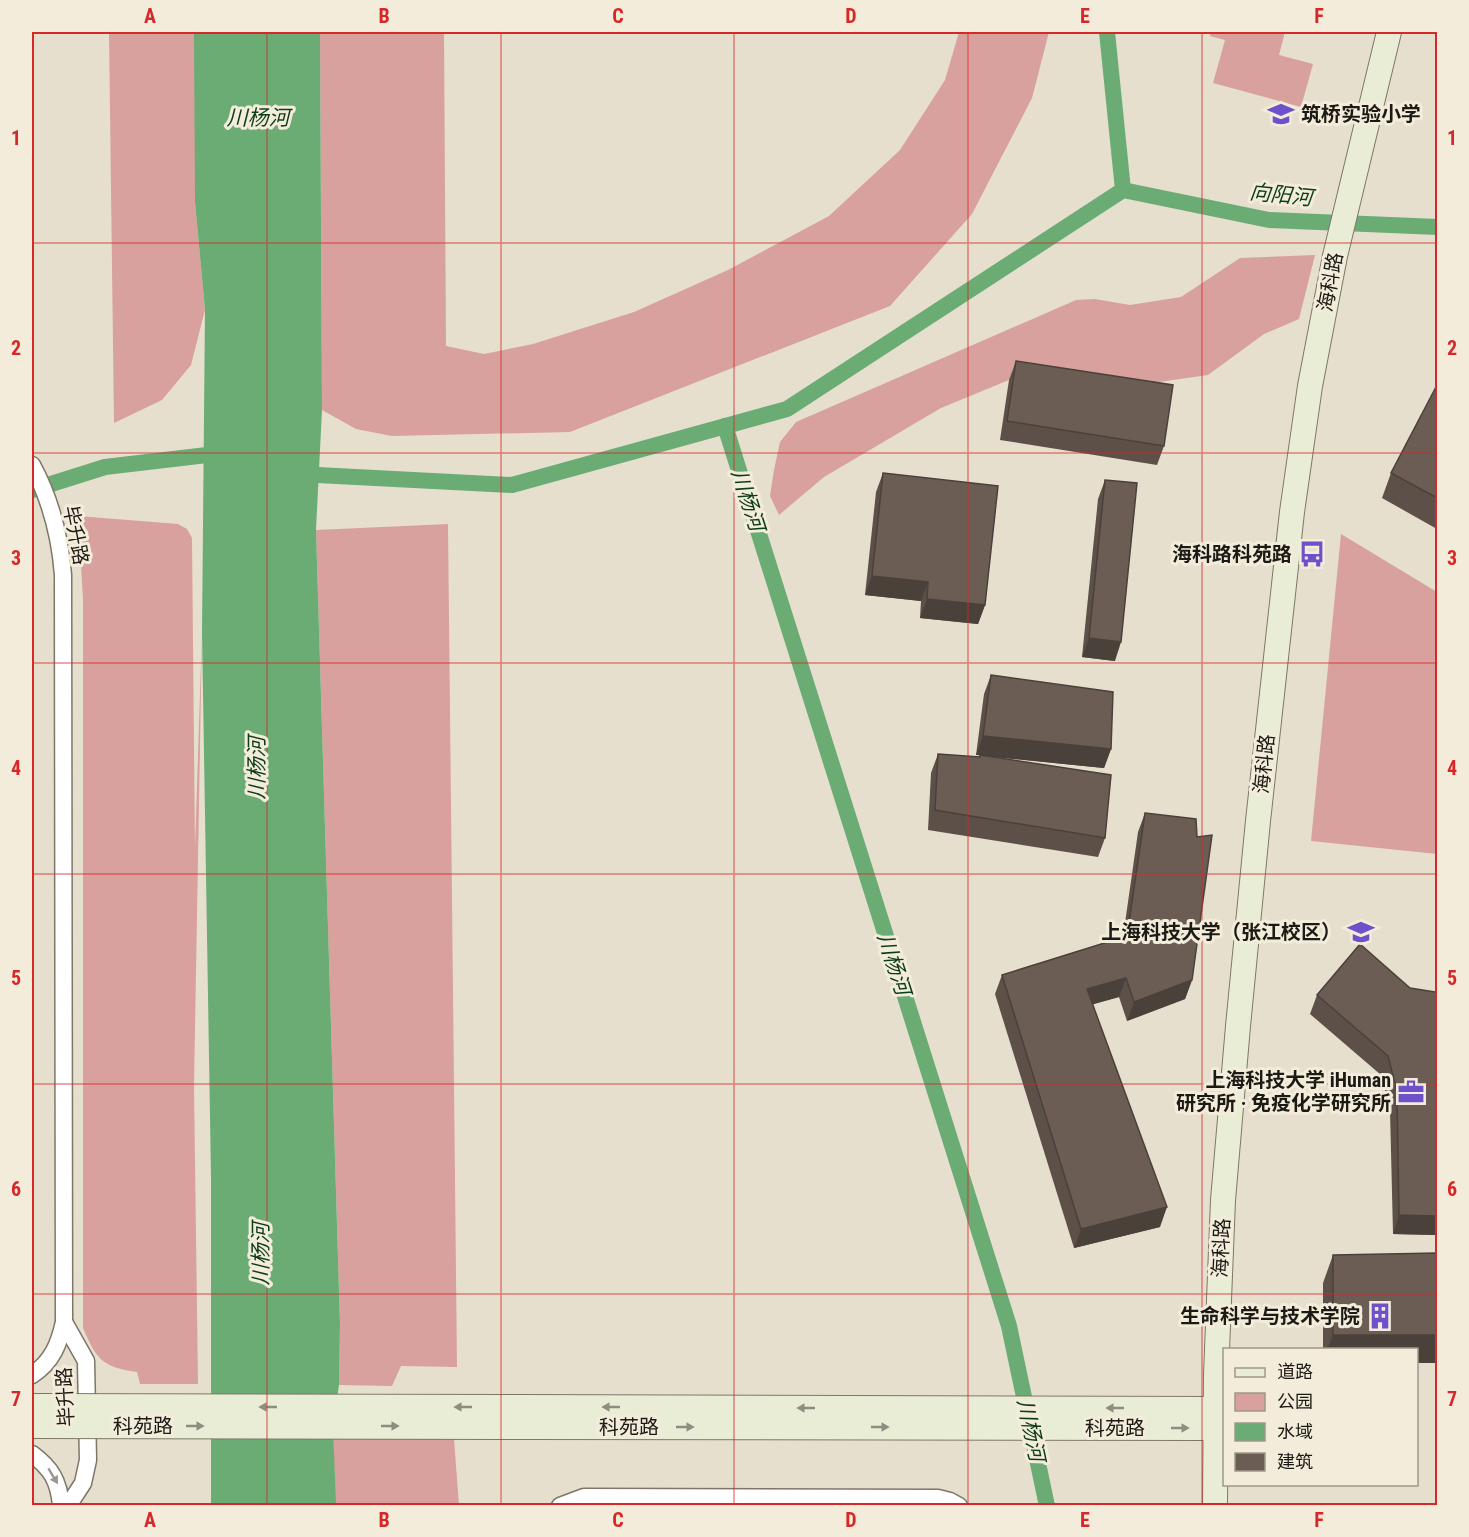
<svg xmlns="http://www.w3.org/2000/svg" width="1469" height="1537" font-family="'Roboto Condensed','Noto Sans SC',sans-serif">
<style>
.green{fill:#d8a19d}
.water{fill:#6aac74}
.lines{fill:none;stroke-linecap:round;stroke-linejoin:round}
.canal{stroke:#6aac74;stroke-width:16}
.street-casing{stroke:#7e7768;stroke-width:19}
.secondary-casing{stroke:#7e7768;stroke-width:26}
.street{stroke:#fff;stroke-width:16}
.secondary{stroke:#e9edd6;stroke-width:24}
.secondary-bridge-casing{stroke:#7e7768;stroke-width:26;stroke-linecap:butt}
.secondary-bridge{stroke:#e9edd6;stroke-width:24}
.wall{fill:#5c5048}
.shaded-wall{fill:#4b413b}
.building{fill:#6b5d54;stroke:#4b413b;stroke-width:1.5}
.oneway{fill:#8d8e7f}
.oneway2{fill:#999895}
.grid{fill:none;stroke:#d62828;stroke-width:1.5;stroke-opacity:0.55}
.labels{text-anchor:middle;stroke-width:6;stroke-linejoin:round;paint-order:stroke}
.poi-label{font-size:20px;font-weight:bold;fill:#1c1a14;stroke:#f4ecdb;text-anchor:end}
.street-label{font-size:20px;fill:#1c1a14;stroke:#f4ecdb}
.water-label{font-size:21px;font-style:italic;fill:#0b3d18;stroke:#f4ecdb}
.neatline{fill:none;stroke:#d62828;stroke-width:2}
.grid-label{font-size:20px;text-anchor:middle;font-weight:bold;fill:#d62828}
</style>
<rect width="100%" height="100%" fill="#e6dfce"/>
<g class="green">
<polygon points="109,32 195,32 195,202 205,310 191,365 162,400 114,423"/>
<polygon points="320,32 444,32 446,346 484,354 533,344 634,312 728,270 829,216 900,150 945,80 959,32 1049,32 1032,98 972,214 890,306 570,432 392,436 356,429 322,410"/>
<polygon points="1211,32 1285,32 1279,55 1313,64 1301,107 1213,83 1225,40 1210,36"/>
<polygon points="1315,255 1299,319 1264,334 1208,375 1152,383 1021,375 941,408 824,477 779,515 770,496 774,470 780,442 796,422 1076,300 1095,299 1130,305 1181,297 1240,258"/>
<path d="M 78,516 L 178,524 L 187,529 L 192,538 L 195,848 L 202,632 L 194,1086 L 198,1384 L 140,1384 L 137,1372 C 102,1367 97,1360 83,1328 L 83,599 Z"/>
<polygon points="448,524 457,1367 401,1366 392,1386 339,1385 340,1324 316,530"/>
<polygon points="1341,534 1437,592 1437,854 1311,841"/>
<polygon points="333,1426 453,1426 459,1505 335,1505"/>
</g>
<polygon class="water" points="194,32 320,32 322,410 316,530 340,1324 339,1385 333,1426 336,1505 211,1505 211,1178 202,632 205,310 195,202"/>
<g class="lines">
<g class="canal">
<polyline points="1123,190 1269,220 1438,227"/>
<polyline points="725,426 1009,1326 1047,1506"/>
<polyline points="298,474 512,485 787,409 1123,190 1107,32"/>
<polyline points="32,490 105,467 224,453"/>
</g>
<g class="street-casing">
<g id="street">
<path d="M 32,465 C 51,500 60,536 63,575 L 64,1322 C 59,1344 52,1362 32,1375"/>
<polyline points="64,1322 86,1361 88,1460 83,1483 68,1506"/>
<path d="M 32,1454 C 51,1468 59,1481 61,1506"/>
<polyline points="560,1506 584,1497 938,1498 950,1501 959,1506"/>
</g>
</g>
<g class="secondary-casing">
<g id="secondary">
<polyline points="521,1407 1215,1409 1224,1414"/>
<polyline points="521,1427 1215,1428 1224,1421"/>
<polyline points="1215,1506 1216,1375 1223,1200 1238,1026 1258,821 1292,512 1310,386 1335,256 1389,32"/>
</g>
</g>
<use href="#street" class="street"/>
<use href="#secondary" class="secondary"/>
<g class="secondary-bridge-casing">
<g id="secondary-bridge">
<polyline points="32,1406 521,1407"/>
<polyline points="32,1426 521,1427"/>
</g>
</g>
<use href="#secondary-bridge" class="secondary-bridge"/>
</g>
<g class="wall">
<polygon points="1016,361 1164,446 1157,465 1000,440 1009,380"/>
<polygon points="1437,385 1437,529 1382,498 1391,473"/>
<polygon points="883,473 985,605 978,624 920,618 921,601 865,595 876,492"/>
<polygon points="1105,480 1115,661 1082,657 1098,499"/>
<polygon points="991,675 1111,749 1104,768 982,756 1105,838 1098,857 928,830 931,773 938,754 979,757 980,755 976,755 984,694"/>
<polygon points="1145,813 1192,980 1185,999 1127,1021 1119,997 1093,1004 1160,1227 1074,1248 995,994 1002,975 1123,937 1138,832"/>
<polygon points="1410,988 1435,992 1437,992 1437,1235 1393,1234 1390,1110 1381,1075 1310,1014 1317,995"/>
<polygon points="1333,1255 1437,1363 1416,1363 1416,1350 1323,1350 1323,1283"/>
</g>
<g class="shaded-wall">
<polygon points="872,576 928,582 921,601 865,595"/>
<polygon points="927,599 985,605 978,624 920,618"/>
<polygon points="1089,638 1121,642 1115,661 1082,657"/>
<polygon points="983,736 1111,749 1104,768 976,755"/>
<polygon points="1126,978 1119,997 1080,1008 1087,989"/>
<polygon points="1192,980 1185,999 1127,1021 1134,1002"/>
<polygon points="1167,1207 1160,1227 1074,1248 1081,1229"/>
<polygon points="1399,1215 1437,1216 1437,1235 1393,1234"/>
<polygon points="1333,1335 1437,1335 1437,1363 1416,1363 1416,1350 1327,1350"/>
</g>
<g class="building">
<polygon points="1016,361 1173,385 1164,446 1007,421"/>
<polygon points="1437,385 1437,498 1391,473"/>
<polygon points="883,473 998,486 985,605 927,599 928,582 872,576"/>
<polygon points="1105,480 1137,483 1121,642 1089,638"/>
<polygon points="991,675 1113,692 1111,749 983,736"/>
<polygon points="938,754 980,757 980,755 1111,775 1105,838 935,810"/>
<polygon points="1145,813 1196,819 1197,837 1212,835 1192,980 1134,1002 1126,978 1087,989 1167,1207 1081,1229 1002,975 1127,936"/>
<polygon points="1360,944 1410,988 1435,992 1437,992 1437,1216 1399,1215 1397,1091 1388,1056 1317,995"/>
<polygon points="1437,1253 1437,1335 1333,1335 1333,1255"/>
</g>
<defs><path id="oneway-solid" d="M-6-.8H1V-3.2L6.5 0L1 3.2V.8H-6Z" transform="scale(1.5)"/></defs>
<g class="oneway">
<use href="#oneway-solid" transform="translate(268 1407) rotate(-180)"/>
<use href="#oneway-solid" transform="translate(463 1407) rotate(-180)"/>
<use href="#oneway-solid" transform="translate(611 1407) rotate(-180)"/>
<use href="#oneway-solid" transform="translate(806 1408) rotate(-180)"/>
<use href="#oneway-solid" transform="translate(1115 1408) rotate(-180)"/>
<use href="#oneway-solid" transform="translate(195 1426)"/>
<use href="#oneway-solid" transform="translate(390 1426)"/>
<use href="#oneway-solid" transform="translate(685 1427)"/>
<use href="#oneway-solid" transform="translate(880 1427)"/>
<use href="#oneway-solid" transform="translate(1180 1428)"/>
</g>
<use class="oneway2" href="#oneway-solid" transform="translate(53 1476) rotate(59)"/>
<path class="grid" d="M 267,32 L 267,1506M 501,32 L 501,1506M 734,32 L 734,1506M 968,32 L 968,1506M 1202,32 L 1202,1506M 32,243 L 1438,243M 32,453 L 1438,453M 32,663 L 1438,663M 32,874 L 1438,874M 32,1084 L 1438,1084M 32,1294 L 1438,1294"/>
<defs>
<g id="school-bare" transform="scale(2.07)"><path d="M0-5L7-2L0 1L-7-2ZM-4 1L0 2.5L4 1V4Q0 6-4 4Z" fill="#6d51cb" stroke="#f4ecdb" stroke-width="2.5" paint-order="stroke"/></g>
<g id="bus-bare" transform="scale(2.07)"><path d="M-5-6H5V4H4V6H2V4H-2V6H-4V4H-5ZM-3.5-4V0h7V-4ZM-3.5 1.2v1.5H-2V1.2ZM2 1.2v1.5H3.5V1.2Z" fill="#6d51cb" stroke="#f4ecdb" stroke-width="2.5" paint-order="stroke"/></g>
<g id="university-bare" transform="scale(2.07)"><path d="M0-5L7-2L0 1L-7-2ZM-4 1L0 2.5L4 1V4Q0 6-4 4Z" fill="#6d51cb" stroke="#f4ecdb" stroke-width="2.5" paint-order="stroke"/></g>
<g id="office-bare" transform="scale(2.07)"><path d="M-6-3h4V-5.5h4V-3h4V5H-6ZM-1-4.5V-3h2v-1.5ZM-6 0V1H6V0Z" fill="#6d51cb" stroke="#f4ecdb" stroke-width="2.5" paint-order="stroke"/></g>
<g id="building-bare" transform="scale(2.07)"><path d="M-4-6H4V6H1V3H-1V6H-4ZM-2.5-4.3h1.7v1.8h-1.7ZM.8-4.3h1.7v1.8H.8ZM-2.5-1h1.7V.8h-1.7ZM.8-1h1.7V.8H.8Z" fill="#6d51cb" stroke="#f4ecdb" stroke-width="2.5" paint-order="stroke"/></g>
</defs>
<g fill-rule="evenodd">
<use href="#school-bare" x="1281" y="114"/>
<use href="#bus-bare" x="1312" y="554"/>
<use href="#university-bare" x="1361" y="932"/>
<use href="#office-bare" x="1411" y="1092"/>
<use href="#building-bare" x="1380" y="1316"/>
</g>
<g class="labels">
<g class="poi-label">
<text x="1301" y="121" text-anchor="start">筑桥实验小学</text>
<text x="1292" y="561">海科路科苑路</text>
<text x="1341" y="939">上海科技大学（张江校区）</text>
<text x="1391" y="1087">上海科技大学 iHuman<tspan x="1391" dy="23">研究所 · 免疫化学研究所</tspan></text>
<text x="1360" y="1323">生命科学与技术学院</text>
</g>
<g class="street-label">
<text transform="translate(1330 282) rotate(-79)" y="7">海科路</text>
<text transform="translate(76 535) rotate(79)" y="7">毕升路</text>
<text transform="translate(1264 764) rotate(-84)" y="7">海科路</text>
<text transform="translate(1221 1248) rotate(-87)" y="7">海科路</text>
<text transform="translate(65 1397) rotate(-93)" y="7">毕升路</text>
<text x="143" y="1433">科苑路</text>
<text x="629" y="1434">科苑路</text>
<text x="1115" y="1435">科苑路</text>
</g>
<g class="water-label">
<text x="258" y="125">川杨河</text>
<text transform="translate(1281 195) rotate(6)" y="7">向阳河</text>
<text transform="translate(748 500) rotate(72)" y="7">川杨河</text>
<text transform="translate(257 768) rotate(-90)" y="7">川杨河</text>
<text transform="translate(894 964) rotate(72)" y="7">川杨河</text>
<text transform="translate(261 1254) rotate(-90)" y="7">川杨河</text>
<text transform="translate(1031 1430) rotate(78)" y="7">川杨河</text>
</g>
</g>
<rect width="1469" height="1537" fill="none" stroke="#f4ecdb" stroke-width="66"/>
<rect x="1223" y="1348" width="195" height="138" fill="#f4ecdb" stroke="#9e988b" stroke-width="1.5"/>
<rect x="1235" y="1368" width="30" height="9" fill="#e9edd6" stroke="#9e988b" stroke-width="1.5"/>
<text x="1277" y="1378" font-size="18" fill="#1c1a14">道路</text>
<rect x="1235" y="1393" width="30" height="18" fill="#d8a19d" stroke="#9e988b" stroke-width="1.5"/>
<text x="1277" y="1408" font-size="18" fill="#1c1a14">公园</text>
<rect x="1235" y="1423" width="30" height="18" fill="#6aac74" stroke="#9e988b" stroke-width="1.5"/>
<text x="1277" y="1438" font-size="18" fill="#1c1a14">水域</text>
<rect x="1235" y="1453" width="30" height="18" fill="#6b5d54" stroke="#9e988b" stroke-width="1.5"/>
<text x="1277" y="1468" font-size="18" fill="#1c1a14">建筑</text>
<rect x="33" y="33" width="1403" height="1471" class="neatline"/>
<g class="grid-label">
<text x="150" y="23">A</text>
<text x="384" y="23">B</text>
<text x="618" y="23">C</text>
<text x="851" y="23">D</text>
<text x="1085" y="23">E</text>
<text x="1319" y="23">F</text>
<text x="16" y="145">1</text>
<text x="1452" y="145">1</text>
<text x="16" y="355">2</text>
<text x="1452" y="355">2</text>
<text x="16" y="565">3</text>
<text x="1452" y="565">3</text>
<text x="16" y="775">4</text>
<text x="1452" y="775">4</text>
<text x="16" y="985">5</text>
<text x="1452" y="985">5</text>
<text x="16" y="1196">6</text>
<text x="1452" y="1196">6</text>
<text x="16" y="1406">7</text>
<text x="1452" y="1406">7</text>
<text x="150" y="1527">A</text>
<text x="384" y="1527">B</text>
<text x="618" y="1527">C</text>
<text x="851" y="1527">D</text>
<text x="1085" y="1527">E</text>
<text x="1319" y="1527">F</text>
</g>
</svg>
